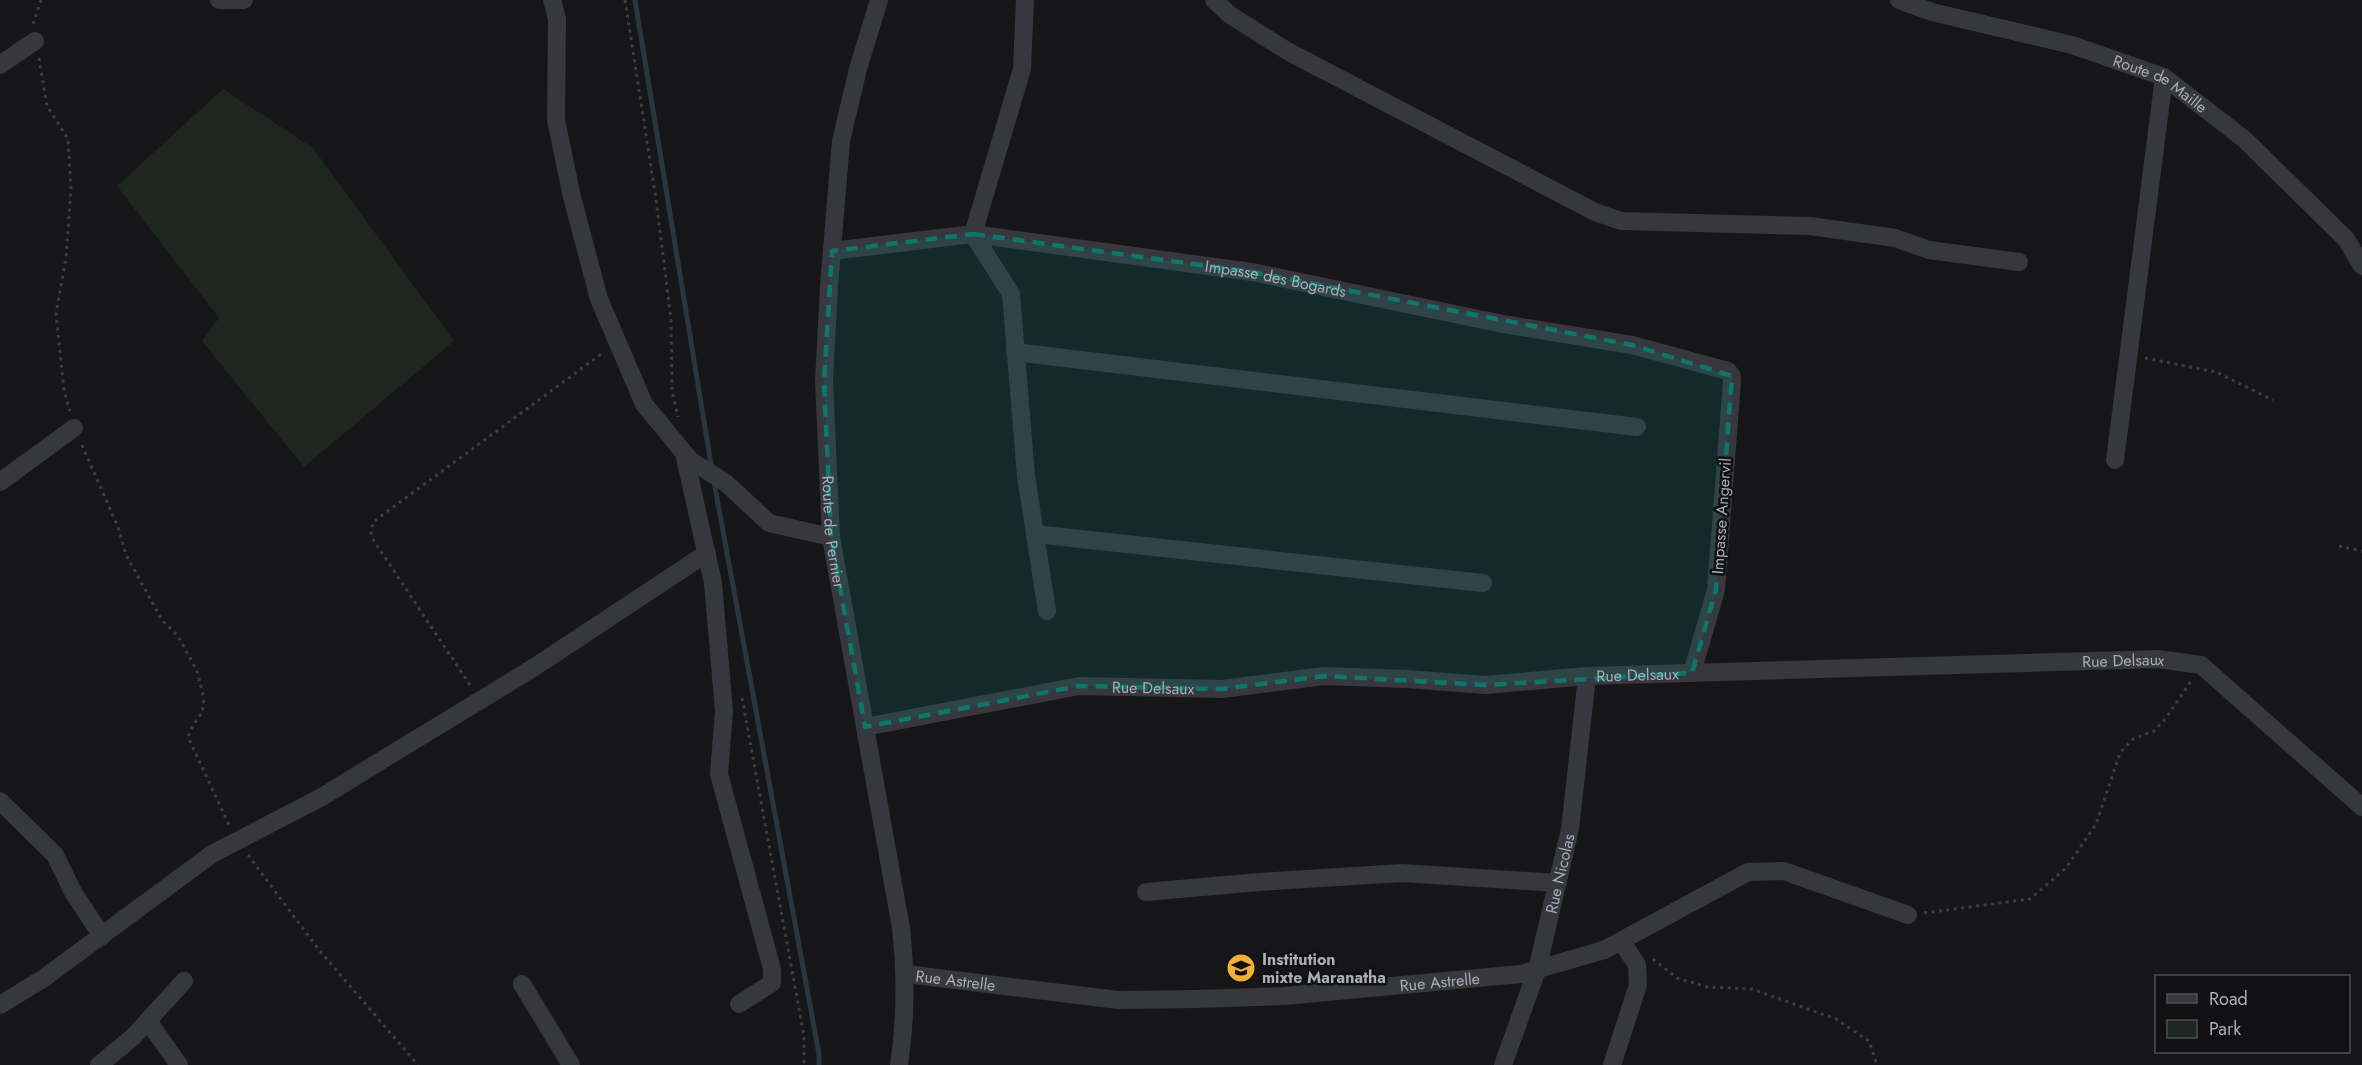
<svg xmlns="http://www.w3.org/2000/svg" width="2362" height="1065" font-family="Jost,sans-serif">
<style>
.green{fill:#1e261f}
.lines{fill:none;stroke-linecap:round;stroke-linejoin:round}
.stream{stroke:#2c353c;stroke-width:5}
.path{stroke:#3d3f44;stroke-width:3;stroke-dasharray:3 4.5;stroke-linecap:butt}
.minor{stroke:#37383d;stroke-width:18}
.marked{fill:#0f766e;fill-opacity:0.2;stroke:#0f766e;stroke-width:4.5;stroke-dasharray:12 8;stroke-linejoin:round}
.labels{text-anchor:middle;stroke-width:5;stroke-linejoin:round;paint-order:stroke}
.street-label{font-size:16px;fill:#a8adb8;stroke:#111113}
.poi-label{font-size:16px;font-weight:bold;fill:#a8adb8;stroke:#111113;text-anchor:start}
</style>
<rect width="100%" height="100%" fill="#161618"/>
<polygon class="green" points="223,89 313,148 454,341 304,467 202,341 219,318 117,186"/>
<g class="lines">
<g class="stream">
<polyline points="635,0 712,470"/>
<polyline points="714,482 819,1054 819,1065"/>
</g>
<g class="path">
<polyline points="625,0 656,199 671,320 672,391 678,417"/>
<polyline points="33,24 41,0"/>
<polyline points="39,58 47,106 68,139 71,188 66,258 56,313 64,391 70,411"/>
<polyline points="2145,358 2216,372 2273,400"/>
<polyline points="82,445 118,527 126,555 162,620 178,636 197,671 204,699 202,713 193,725 188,737 230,827"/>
<polyline points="2339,546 2362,551"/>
<polyline points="470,685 374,541 371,532 373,522 604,352"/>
<polyline points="742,698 804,1036 804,1065"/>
<polyline points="248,855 319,950 418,1065"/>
<polyline points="1924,913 2030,899 2066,868 2096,824 2120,753 2133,739 2154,731 2166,718 2191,681"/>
<polyline points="1653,959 1677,978 1707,987 1752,989 1836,1019 1869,1041 1877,1065"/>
</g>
<g class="minor">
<polyline points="219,0 244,0"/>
<polyline points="552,0 557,19 556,120 572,197 599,299 644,404 690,460 726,483 769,523 831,537"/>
<path id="s1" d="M 879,0 L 858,69 L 841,141 L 829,286 L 824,381 L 831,537 L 901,928 C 906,974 906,1019 899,1065"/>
<polyline points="1025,0 1022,69 973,234 1011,294 1026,476 1047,611"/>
<polyline points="1214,0 1230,15 1289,52 1595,212 1621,221 1810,226 1895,238 1929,250 2019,262"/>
<path id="s2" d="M 1899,0 L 1932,12 L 2072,45 L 2164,77 L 2244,139 L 2346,239 L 2362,266"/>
<polyline points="0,65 35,41"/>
<path id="s3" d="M 832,251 L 973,234 L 1252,272 L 1503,324 L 1632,345 L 1728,371 L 1732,376 L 1732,381 L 1716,590 L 1692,673"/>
<polyline points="1015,352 1637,427"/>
<polyline points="684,453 713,583 724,711 719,774 772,969 772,983 739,1004"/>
<polyline points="2115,460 2164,77"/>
<polyline points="0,482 74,428"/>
<polyline points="1035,534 1483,583"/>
<path id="s4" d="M 865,727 L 1079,686 L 1222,689 L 1324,676 L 1407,679 L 1486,685 L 1587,676 L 2158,659 L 2201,665 L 2362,807"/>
<polyline points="0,801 55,855 73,892 102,936"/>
<polyline points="1146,892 1259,882 1402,873 1558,883"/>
<path id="s5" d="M 906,974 L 1118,1000 L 1197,999 L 1284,996 L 1521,974 L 1604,950 L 1748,872 L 1784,871 L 1908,915"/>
<polyline points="522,984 571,1065"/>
<polyline points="0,1005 44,978 212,854 320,798 533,668 707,553"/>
<polyline points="148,1021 179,1065"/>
<polyline points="99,1065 133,1037 184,981"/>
<path id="s6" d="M 1503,1065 L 1537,970 L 1570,829 L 1587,676"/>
<polyline points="1612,1065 1638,985 1637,965 1622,942"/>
</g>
</g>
<path class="marked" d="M 973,234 L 1252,272 L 1632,345 L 1732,376 L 1716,590 L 1692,673 L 1486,685 L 1324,676 L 1222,689 L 1079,686 L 865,727 L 831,537 L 824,381 L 832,251 Z"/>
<defs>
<g id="school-disc" transform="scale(1.5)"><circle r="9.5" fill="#f2b134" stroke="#111113"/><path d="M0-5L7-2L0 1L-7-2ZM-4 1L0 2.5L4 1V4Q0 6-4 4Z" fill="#111"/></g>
</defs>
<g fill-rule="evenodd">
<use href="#school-disc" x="1241" y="968"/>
</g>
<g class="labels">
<g class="street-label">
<text dy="6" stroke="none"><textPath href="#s2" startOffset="276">Route de Maille</textPath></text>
<text dy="6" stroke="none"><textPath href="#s3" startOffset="448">Impasse des Bogards</textPath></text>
<text transform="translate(1721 516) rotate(-86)" y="6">Impasse Angervil</text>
<text dy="6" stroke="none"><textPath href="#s1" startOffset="538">Route de Pernier</textPath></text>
<text dy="6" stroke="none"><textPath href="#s4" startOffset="1264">Rue Delsaux</textPath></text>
<text dy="6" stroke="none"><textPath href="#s4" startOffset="778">Rue Delsaux</textPath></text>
<text dy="6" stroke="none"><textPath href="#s4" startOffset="292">Rue Delsaux</textPath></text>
<text dy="6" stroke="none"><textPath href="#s6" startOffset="200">Rue Nicolas</textPath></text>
<text dy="6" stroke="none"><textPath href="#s5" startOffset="50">Rue Astrelle</textPath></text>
<text dy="6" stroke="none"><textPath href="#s5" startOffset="536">Rue Astrelle</textPath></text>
</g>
<g class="poi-label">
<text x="1262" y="965">Institution<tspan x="1262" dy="18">mixte Maranatha</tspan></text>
</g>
</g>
<rect x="2155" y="975" width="195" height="78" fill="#111113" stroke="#4d4f55" stroke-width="1.5"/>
<rect x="2167" y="994" width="30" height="9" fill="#37383d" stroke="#4d4f55" stroke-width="1.5"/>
<text x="2209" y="1005" font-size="18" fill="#a8adb8">Road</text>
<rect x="2167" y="1020" width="30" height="18" fill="#1e261f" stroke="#4d4f55" stroke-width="1.5"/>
<text x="2209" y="1035" font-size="18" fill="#a8adb8">Park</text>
</svg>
